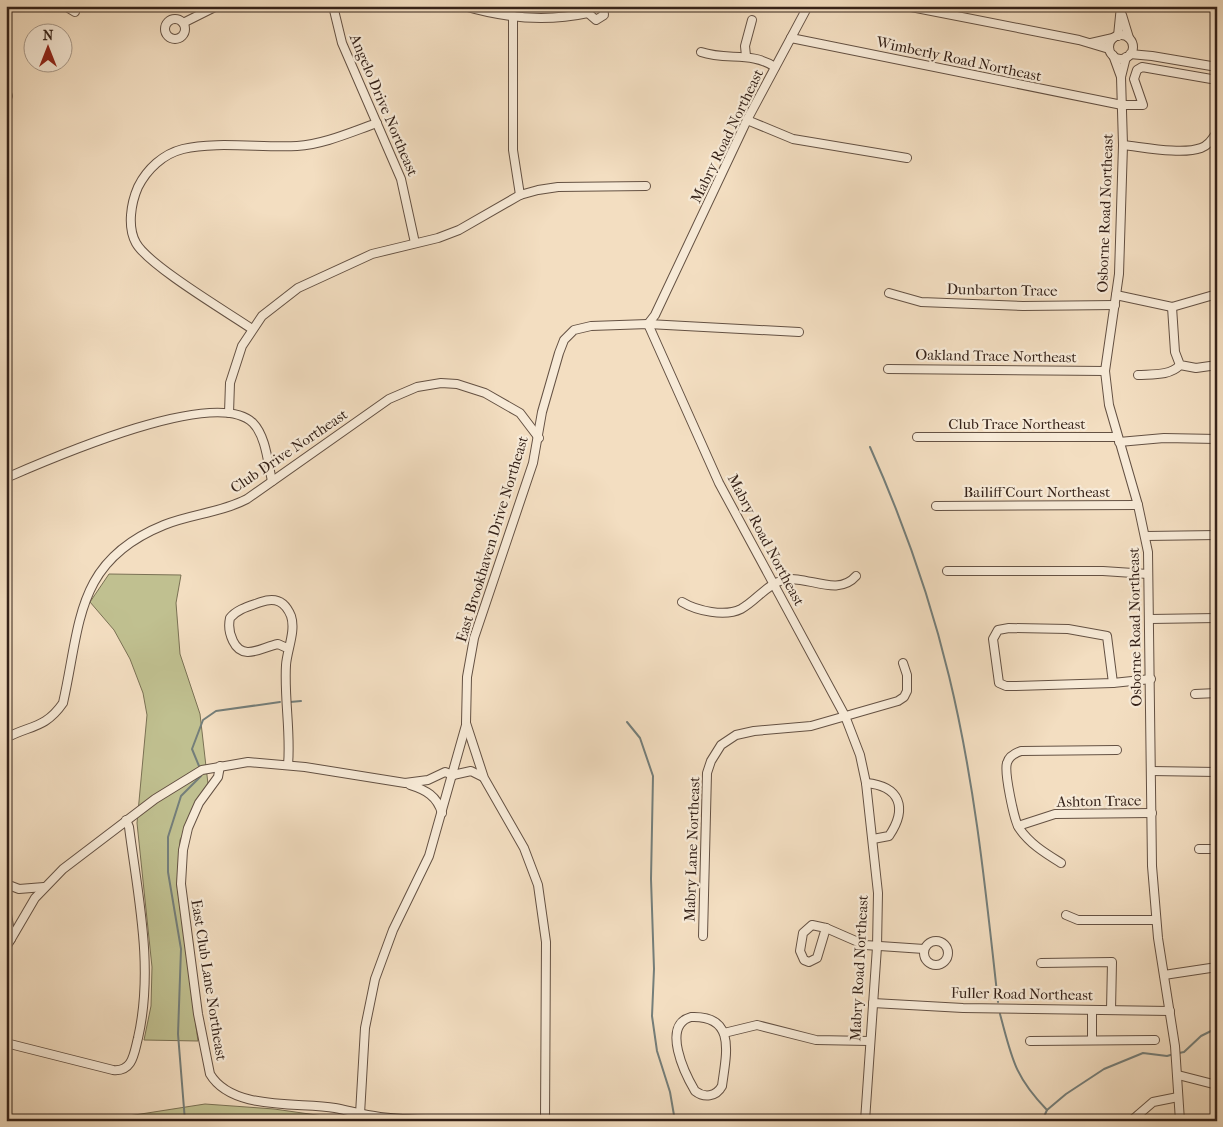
<svg xmlns="http://www.w3.org/2000/svg" width="1223" height="1127" font-family="'IM FELL French Canon',serif">
<style>
.green{fill:#c0c090;stroke:#7a7154}
.lines{fill:none;stroke-linecap:round;stroke-linejoin:round}
.stream{stroke:#747e7a;stroke-width:2}
.minor-casing{stroke:#645143;stroke-width:10}
.minor{stroke:#f7ead7;stroke-width:8}
.labels{text-anchor:middle;stroke-width:4.5;stroke-linejoin:round;paint-order:stroke}
.street-label{font-size:15px;fill:#352219;stroke:#f7ead7}
</style>
<rect width="100%" height="100%" fill="#f3dec1"/>
<filter id="stains"><feTurbulence type="fractalNoise" baseFrequency=".004" numOctaves="4"/><feColorMatrix values="0 0 0 0 .2 0 0 0 0 .09 0 0 0 0 .02 0 0 0 .5 -.17"/></filter>
<radialGradient id="worn" r=".72"><stop offset=".6" stop-color="#630" stop-opacity="0"/><stop offset="1" stop-color="#630" stop-opacity=".3"/></radialGradient>
<g class="green">
<polygon points="109,574 181,575 176,603 180,654 200,714 208,784 180,840 177,885 198,1041 144,1040 151,1006 152,967 137,823 147,715 143,693 130,659 114,630 90,602"/>
<polygon points="205,1104 274,1109 359,1121 96,1121"/>
</g>
<g class="lines">
<g class="stream">
<path d="M 870,447 C 903,521 930,597 949,676 C 975,783 986,893 998,1002"/>
<polyline points="290,702 301,701"/>
<polyline points="627,722 640,738 653,776 651,879 654,969 652,1016 657,1051 670,1092 675,1121"/>
<polyline points="199,766 192,749 203,720 216,711 280,702"/>
<path d="M 1000,1014 C 1012,1058 1014,1076 1047,1110"/>
<polyline points="1179,1053 1184,1052 1201,1036 1217,1028"/>
<polyline points="185,1121 178,1034 181,949 168,872 168,837 181,796 201,776"/>
<polyline points="1042,1121 1047,1110 1066,1094 1104,1069 1143,1053 1167,1056 1174,1054"/>
</g>
<g class="minor-casing">
<g id="minor">
<polyline points="65,6 75,12"/>
<polyline points="333,6 342,43 401,179 415,243"/>
<path d="M 464,6 C 504,18 546,22 588,13"/>
<polyline points="589,6 588,13 596,20 604,15 603,6"/>
<polyline points="906,6 1079,40 1109,49"/>
<polyline points="1122,15 1129,38"/>
<polyline points="513,16 513,150 520,195"/>
<circle cx="175" cy="29" r="10"/>
<polyline points="183,23 217,6"/>
<circle cx="1121" cy="47" r="12"/>
<polyline points="1118,36 1121,6"/>
<polyline points="791,38 1122,105 1143,105 1134,79 1137,70 1142,67 1217,80"/>
<polyline points="1091,43 1113,38"/>
<path d="M 701,52 C 727,61 751,51 775,67"/>
<polyline points="1130,54 1152,56 1217,67"/>
<polyline points="1113,55 1121,77"/>
<polyline points="746,56 745,46 752,20"/>
<polyline points="1126,57 1121,77 1123,145 1119,274 1105,371 1109,405 1138,505 1148,552 1152,866 1158,938 1175,1046 1180,1121"/>
<polyline points="6,90 8,96 6,101"/>
<polyline points="747,120 793,139 907,158"/>
<path d="M 1123,145 C 1143,147 1182,155 1201,148 C 1209,145 1212,139 1217,132"/>
<polyline points="889,293 921,302 1023,306 1115,305"/>
<polyline points="1116,295 1172,307 1217,294"/>
<polyline points="1172,307 1175,352 1180,365 1196,368 1217,365"/>
<polyline points="648,324 719,483 845,716 860,755 866,783 878,893 877,947 865,1121"/>
<polyline points="648,324 655,315 747,120 808,6"/>
<path d="M 252,329 C 227,312 148,265 136,243 C 127,227 131,203 138,187 C 147,169 163,154 183,149 C 214,141 264,148 297,146 C 325,144 351,132 377,123"/>
<polyline points="888,369 1105,371"/>
<path d="M 1138,375 C 1152,374 1170,376 1180,365"/>
<polyline points="229,413 230,383 242,346 262,316 298,288 372,254 438,238 459,230 520,195 538,190 558,187 646,186"/>
<polyline points="917,437 1117,437"/>
<polyline points="1119,442 1164,438 1217,439"/>
<path d="M 6,478 C 50,459 215,386 253,423 C 266,436 268,464 272,481"/>
<polyline points="936,506 1138,505"/>
<polyline points="1146,536 1217,535"/>
<polyline points="947,571 1103,571 1148,574"/>
<path d="M 682,602 C 697,611 725,617 741,609 C 756,601 766,585 783,580 C 806,574 837,598 856,576"/>
<polyline points="1150,619 1217,618"/>
<polygon points="1009,628 1068,629 1107,636 1113,683 1015,686 1006,686 999,683 993,639 998,630"/>
<path d="M 287,648 L 278,644 C 262,647 243,662 233,641 C 229,633 228,627 230,618 C 237,609 250,606 261,602 C 275,597 285,601 291,616 C 296,631 287,650 286,665 C 284,699 291,732 288,765"/>
<polyline points="1113,683 1151,679"/>
<polyline points="1195,694 1217,693"/>
<path d="M 6,738 C 30,725 45,729 63,703 C 81,623 75,561 164,525 C 191,514 220,513 247,499 L 389,399 L 417,387 L 441,383 L 457,384 L 485,393 L 520,413 L 539,438"/>
<path d="M 220,766 L 218,777 L 199,803 L 188,828 L 183,850 L 181,884 L 198,1014 L 210,1074 C 232,1111 298,1102 335,1108 C 350,1111 365,1115 380,1117 C 404,1120 429,1120 453,1121"/>
<polyline points="1151,771 1217,772"/>
<polyline points="453,775 471,771 483,777"/>
<path d="M 866,783 C 900,786 908,808 889,836 L 873,839"/>
<path d="M 410,785 C 426,790 437,796 442,813"/>
<polyline points="1018,826 1055,814 1152,813"/>
<polyline points="1199,849 1217,849"/>
<path d="M 1061,863 C 1045,853 1030,844 1019,828 C 1014,820 1004,772 1007,763 C 1009,756 1015,753 1021,751 L 1117,750"/>
<polyline points="6,884 19,889 44,887"/>
<polyline points="6,908 11,939 6,947"/>
<polyline points="1066,915 1078,920 1156,920"/>
<polygon points="812,925 826,928 817,958 809,962 804,960 800,951 803,933"/>
<polyline points="826,928 865,945 924,949"/>
<polyline points="703,936 707,773 711,761 721,745 736,735 754,731 811,726 898,701 904,697 907,691 907,675 903,663"/>
<polyline points="11,939 35,898 63,869 155,799 202,770 248,762 305,767 405,783 428,780 445,772 453,775"/>
<circle cx="936" cy="953" r="12"/>
<polyline points="1041,963 1112,962 1111,1010"/>
<polyline points="1164,975 1217,967"/>
<polyline points="873,1003 963,1008 1170,1011"/>
<polyline points="1092,1010 1092,1040"/>
<path d="M 691,1017 C 737,1015 726,1055 722,1086 C 716,1097 704,1098 695,1091 C 685,1074 661,1025 691,1017 Z"/>
<polyline points="724,1033 757,1025 816,1040 869,1041"/>
<polyline points="1030,1041 1155,1040"/>
<path d="M 6,1043 L 113,1070 C 133,1072 134,1053 138,1038 C 154,968 138,897 129,827 L 126,820"/>
<polyline points="1178,1075 1217,1085"/>
<polyline points="360,1114 365,1028 375,979 393,930 429,856 466,725"/>
<polyline points="545,1121 546,942 538,885 524,848 484,778 466,723 467,677 474,638 533,463 542,412 559,353 564,340 574,330 591,326 648,324 799,332"/>
<polyline points="1131,1121 1153,1102 1178,1097"/>
</g>
</g>
<use href="#minor" class="minor"/>
</g>
<g class="labels">
<g class="street-label">
<text transform="translate(959 59) rotate(12)" y="5">Wimberly Road Northeast</text>
<text transform="translate(384 105) rotate(67)" y="5">Angelo Drive Northeast</text>
<text transform="translate(727 136) rotate(-64)" y="5">Mabry Road Northeast</text>
<text transform="translate(1105 213) rotate(-88)" y="5">Osborne Road Northeast</text>
<text transform="translate(1002 290) rotate(1)" y="5">Dunbarton Trace</text>
<text transform="translate(996 356) rotate(1)" y="5">Oakland Trace Northeast</text>
<text x="1017" y="429">Club Trace Northeast</text>
<text transform="translate(289 451) rotate(-34)" y="5">Club Drive Northeast</text>
<text x="1037" y="497">Bailiff Court Northeast</text>
<text transform="translate(492 539) rotate(-73)" y="5">East Brookhaven Drive Northeast</text>
<text transform="translate(766 540) rotate(62)" y="5">Mabry Road Northeast</text>
<text transform="translate(1135 627) rotate(-91)" y="5">Osborne Road Northeast</text>
<text transform="translate(1099 801) rotate(-1)" y="5">Ashton Trace</text>
<text transform="translate(692 849) rotate(-88)" y="5">Mabry Lane Northeast</text>
<text transform="translate(859 968) rotate(-87)" y="5">Mabry Road Northeast</text>
<text transform="translate(209 980) rotate(81)" y="5">East Club Lane Northeast</text>
<text transform="translate(1022 994) rotate(1)" y="5">Fuller Road Northeast</text>
</g>
</g>
<rect width="1223" height="1127" fill="none" stroke="#f3dec1" stroke-width="25"/>
<rect x="8" y="8" width="1208" height="1112" fill="none" stroke="#352219" stroke-width="2.5"/>
<rect x="12" y="12" width="1198" height="1102" fill="none" stroke="#352219"/>
<g transform="translate(48 48)"><circle r="24" fill="#f7ead7" stroke="#a99a8b"/>
<path d="M0-4L9 19L0 12L-9 19Z" fill="#8f2418"/>
<text y="-8" font-size="14" font-weight="bold" text-anchor="middle" fill="#352219">N</text>
</g>
<rect width="100%" height="100%" filter="url(#stains)"/>
<rect width="100%" height="100%" fill="url(#worn)"/>
</svg>
